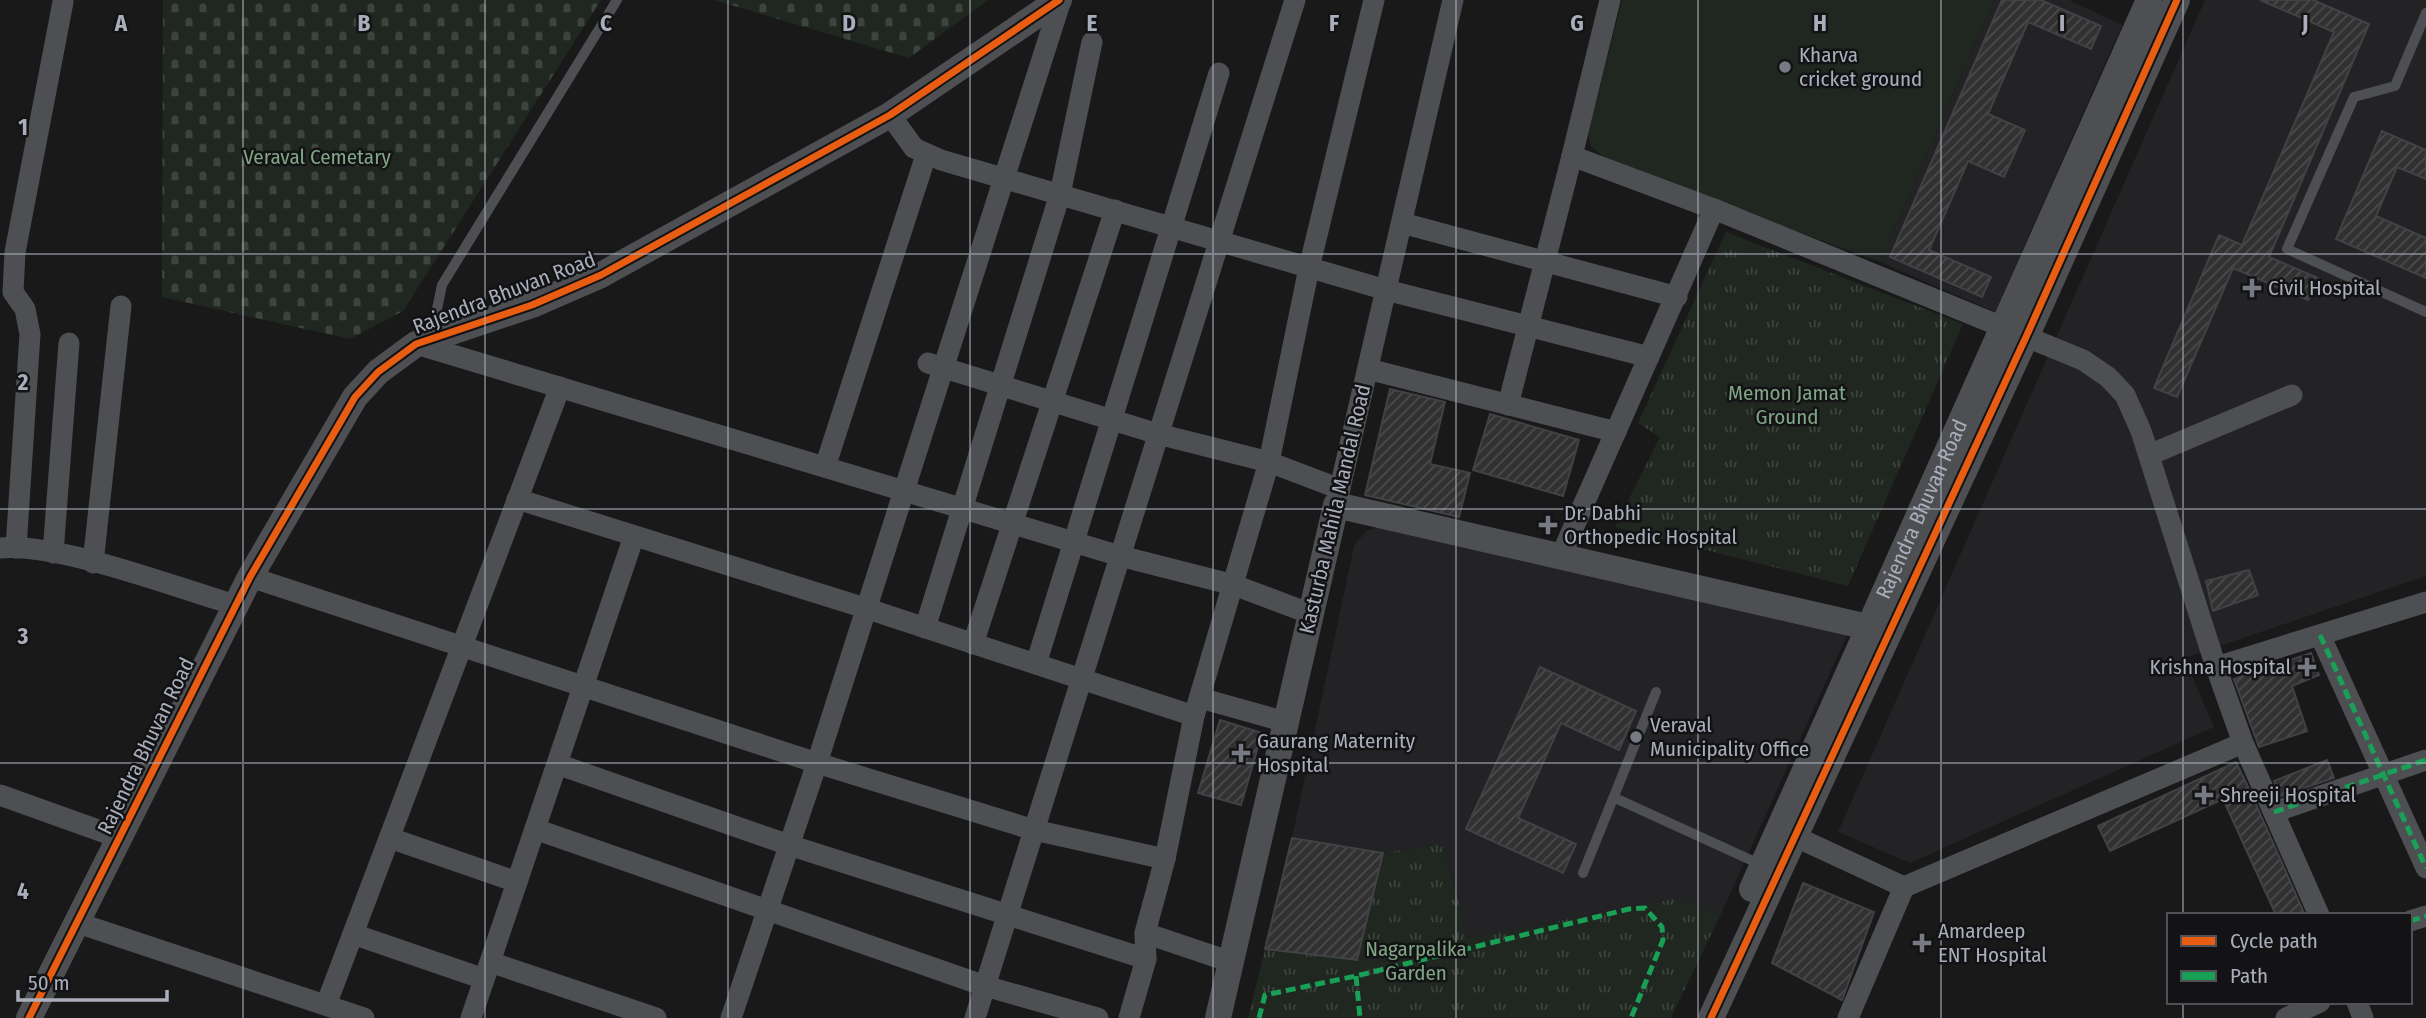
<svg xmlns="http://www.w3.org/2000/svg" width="2426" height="1018" font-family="'Fira Sans Condensed',sans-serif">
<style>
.built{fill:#232325}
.grass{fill:#1f2720}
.cemetery{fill:url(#cemetery-stones)}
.park{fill:url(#park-tufts)}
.building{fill:url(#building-hatch);stroke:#414245;stroke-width:2}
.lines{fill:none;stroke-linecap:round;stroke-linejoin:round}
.service{stroke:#4d4f52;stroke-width:10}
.minor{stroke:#4d4f52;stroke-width:21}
.tertiary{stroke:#4d4f52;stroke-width:26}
.quiet{stroke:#1a9f57;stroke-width:5;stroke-dasharray:10 5;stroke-linecap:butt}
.cycleway-casing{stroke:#131315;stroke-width:11}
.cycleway{stroke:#e95d12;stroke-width:7}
.grid{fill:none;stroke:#aaaebb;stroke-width:2;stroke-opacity:0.55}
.poi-dot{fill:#777a82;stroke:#131315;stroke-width:2.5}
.labels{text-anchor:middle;stroke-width:5;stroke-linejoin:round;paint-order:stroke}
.poi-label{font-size:21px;fill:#aaaebb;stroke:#131315;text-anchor:start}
.park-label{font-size:21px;fill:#80a685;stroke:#131315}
.street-label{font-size:21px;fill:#aaaebb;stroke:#131315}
.grid-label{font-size:23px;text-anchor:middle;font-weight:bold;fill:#aaaebb;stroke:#131315;stroke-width:5;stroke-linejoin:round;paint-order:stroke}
</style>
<defs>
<pattern id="cemetery-stones" width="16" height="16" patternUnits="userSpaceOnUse" patternTransform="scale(1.75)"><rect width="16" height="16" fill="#1f2720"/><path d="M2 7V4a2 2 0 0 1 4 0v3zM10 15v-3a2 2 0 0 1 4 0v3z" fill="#3d443e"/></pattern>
<pattern id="park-tufts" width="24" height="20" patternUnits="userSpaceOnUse" patternTransform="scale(1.75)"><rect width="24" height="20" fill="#1f2720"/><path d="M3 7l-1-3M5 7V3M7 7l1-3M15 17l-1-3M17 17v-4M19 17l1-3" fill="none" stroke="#3d443e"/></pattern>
<pattern id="building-hatch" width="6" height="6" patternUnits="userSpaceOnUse" patternTransform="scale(1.75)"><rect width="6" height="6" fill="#313131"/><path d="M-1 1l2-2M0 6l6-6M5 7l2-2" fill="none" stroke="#4c4c4d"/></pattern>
</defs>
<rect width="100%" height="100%" fill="#191919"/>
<g class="built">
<polygon points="1994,0 2069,0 2122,25 1995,312 1880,262"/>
<polygon points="2205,0 2426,0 2426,576 2184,658 2214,727 1910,863 1838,832"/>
<polygon points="1385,525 1516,560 1849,631 1720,916 1679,898 1468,938 1443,844 1383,853 1292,838 1354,546 1366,531"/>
</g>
<polygon class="grass" points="1622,0 1994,0 1880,262 1613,164 1591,147 1588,134"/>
<g class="cemetery">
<polygon points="163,0 601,0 403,311 350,339 162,297"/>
<polygon points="714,0 988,0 909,58"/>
</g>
<g class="park">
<polygon points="1726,232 1963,324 1848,586 1615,527 1660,437 1638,423"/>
<polygon points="1443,844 1468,938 1679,898 1720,916 1671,1018 1248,1018 1265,949 1357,960 1383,853"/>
</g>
<g class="building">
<polygon points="2002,0 2041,0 2101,26 2091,49 2028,22 1988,114 2025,130 2004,177 1968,161 1929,250 1991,277 1982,297 1890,257"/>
<polygon points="2260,0 2313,0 2369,24 2269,257 2318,278 2308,300 2233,268 2177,397 2154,388 2219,235 2242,245 2334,32"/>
<polygon points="2382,131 2426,150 2426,179 2397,167 2376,216 2426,238 2426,278 2336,239"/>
<polygon points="1390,389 1445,402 1430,464 1470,473 1459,517 1365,495"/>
<polygon points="1490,414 1579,440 1563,496 1473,470"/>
<polygon points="2249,570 2258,595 2213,611 2206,581"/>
<polygon points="2311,653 2319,675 2292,686 2307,731 2259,747 2234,679"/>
<polygon points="1540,667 1636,711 1619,750 1561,723 1518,818 1576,844 1563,873 1466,829"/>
<polygon points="1220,720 1262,733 1241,805 1198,793"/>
<polygon points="2327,760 2334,778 2281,796 2274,781"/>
<polygon points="2236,762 2250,791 2305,915 2276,915 2223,799 2110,851 2098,826"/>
<polygon points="1292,838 1383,853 1357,960 1265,949"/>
<polygon points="1803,883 1874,912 1842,1000 1772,963"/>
</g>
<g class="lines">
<g class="service">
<polyline points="2426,13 2395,86 2354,97 2287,249 2426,312"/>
<polyline points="442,335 437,309 442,285 617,0"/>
<polyline points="1615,798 1764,866"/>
<polyline points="1583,873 1656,692"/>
</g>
<g class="minor">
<polyline points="1610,0 1572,156 1714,209 2083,360 2108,377 2125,395 2141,431 2216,667"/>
<polyline points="890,115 914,148 941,160 1386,290 1649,357"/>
<polyline points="1402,223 1677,297"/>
<polyline points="416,344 1120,556 1234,585 1311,614"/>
<polyline points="928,363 1158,434 1269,462 1340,489"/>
<polyline points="1368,369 1616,432"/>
<polyline points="1508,405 1572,156"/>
<polyline points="2149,455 2292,395"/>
<polyline points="825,467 926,155"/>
<polyline points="517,499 865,608 1194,716"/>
<polyline points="1336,505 1453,0"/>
<path d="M 0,548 C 60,543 174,587 235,605"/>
<polyline points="16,548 30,334 25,309 13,292 15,252 63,2"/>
<polyline points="53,553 69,343"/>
<polyline points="1560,558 1714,209"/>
<polyline points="93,563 121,306"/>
<polyline points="250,577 817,763 1034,830 1165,859"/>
<polyline points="925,628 1060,194 1092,42"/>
<polyline points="2320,635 2426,868"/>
<polyline points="973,644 1115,210"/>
<polyline points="1036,664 1219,73"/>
<polyline points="1200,698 1286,722"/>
<polyline points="557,764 789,845 1146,959"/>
<polyline points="0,795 120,838"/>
<polyline points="2274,812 2426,760"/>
<polyline points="535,829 985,986 1098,1018"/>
<polyline points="1783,831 1904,887 2243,743"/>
<polyline points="390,838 517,882"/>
<polyline points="2319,915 2243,743 2216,667 2426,602"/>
<polyline points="2410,921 2426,916"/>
<polyline points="78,923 364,1018"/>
<polyline points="1145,933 1231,962"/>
<polyline points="353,934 484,979"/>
<polyline points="490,962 656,1018"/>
<polyline points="2357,1002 2363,1018"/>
<polyline points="326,1005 560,387"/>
<polyline points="471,1018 634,536"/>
<polyline points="731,1018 817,763 1061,0"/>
<polyline points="975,1018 1295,0"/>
<polyline points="1129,1018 1146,959 1145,933 1165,859 1194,716 1269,462 1309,268 1374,0"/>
<polyline points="1848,1018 1904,887"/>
<polyline points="2286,1018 2320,1002"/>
</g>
<g class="tertiary">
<path id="s1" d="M 1752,889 L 2149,0"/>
<polyline points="29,1018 250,577 355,397 378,372 416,344 532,305 601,275 890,115 1059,0"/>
<polyline points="1218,1018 1336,505 1885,631"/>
<polyline points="1711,1018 2026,337 2177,0"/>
</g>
<g class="quiet">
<polyline points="2320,635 2426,868"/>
<polyline points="2274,812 2426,760"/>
<polyline points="2410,921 2426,916"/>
<polyline points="1356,976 1360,1018"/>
<polyline points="1259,1018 1265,995 1356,976 1629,909 1645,908 1662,927 1663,940 1631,1018"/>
</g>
<g class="cycleway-casing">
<g id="cycleway">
<polyline points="29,1018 250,577 355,397 378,372 416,344 532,305 601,275 890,115 1059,0"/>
<polyline points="1711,1018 2026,337 2177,0"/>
</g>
</g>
<use href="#cycleway" class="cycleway"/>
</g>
<path class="grid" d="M 243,0 L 243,1018M 485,0 L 485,1018M 728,0 L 728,1018M 970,0 L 970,1018M 1213,0 L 1213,1018M 1456,0 L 1456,1018M 1698,0 L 1698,1018M 1941,0 L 1941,1018M 2183,0 L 2183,915M 0,254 L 2426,254M 0,509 L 2426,509M 0,763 L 2426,763M 2183,1002 L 2183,1018"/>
<g class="poi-dot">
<circle cx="1785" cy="67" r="7"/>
<path d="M2248.5 277.5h7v7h7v7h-7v7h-7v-7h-7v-7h7z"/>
<path d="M1544.5 514.5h7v7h7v7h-7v7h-7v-7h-7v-7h7z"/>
<path d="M2303.5 656.5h7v7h7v7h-7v7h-7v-7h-7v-7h7z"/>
<circle cx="1636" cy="737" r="7"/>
<path d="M1237.5 742.5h7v7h7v7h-7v7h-7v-7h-7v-7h7z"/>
<path d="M2200.5 784.5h7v7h7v7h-7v7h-7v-7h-7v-7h7z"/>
<path d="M1918.5 932.5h7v7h7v7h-7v7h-7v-7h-7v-7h7z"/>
</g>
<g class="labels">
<g class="poi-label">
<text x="1799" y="62">Kharva<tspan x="1799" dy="24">cricket ground</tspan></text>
<text x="2268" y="295">Civil Hospital</text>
<text x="1564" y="520">Dr. Dabhi<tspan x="1564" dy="24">Orthopedic Hospital</tspan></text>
<text x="2291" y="674" text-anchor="end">Krishna Hospital</text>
<text x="1650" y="732">Veraval<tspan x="1650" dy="24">Municipality Office</tspan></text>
<text x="1257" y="748">Gaurang Maternity<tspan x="1257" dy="24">Hospital</tspan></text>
<text x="2220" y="802">Shreeji Hospital</text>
<text x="1938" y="938">Amardeep<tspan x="1938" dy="24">ENT Hospital</tspan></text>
</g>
<g class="park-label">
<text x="317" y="164">Veraval Cemetary</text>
<text x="1787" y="400">Memon Jamat<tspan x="1787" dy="24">Ground</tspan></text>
<text x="1416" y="956">Nagarpalika<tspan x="1416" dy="24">Garden</tspan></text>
</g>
<g class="street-label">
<text transform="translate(504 293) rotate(-21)" y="7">Rajendra Bhuvan Road</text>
<text transform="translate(1335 509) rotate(-77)" y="7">Kasturba Mahila Mandal Road</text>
<text dy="7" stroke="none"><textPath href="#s1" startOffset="416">Rajendra Bhuvan Road</textPath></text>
<text transform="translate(146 746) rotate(-64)" y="7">Rajendra Bhuvan Road</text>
</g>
</g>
<g class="grid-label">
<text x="121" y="31">A</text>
<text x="364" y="31">B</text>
<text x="606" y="31">C</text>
<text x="849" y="31">D</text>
<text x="1092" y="31">E</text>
<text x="1334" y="31">F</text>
<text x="1577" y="31">G</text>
<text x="1820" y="31">H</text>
<text x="2062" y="31">I</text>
<text x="2305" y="31">J</text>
<text x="23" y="135">1</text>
<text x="23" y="390">2</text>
<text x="23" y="644">3</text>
<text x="23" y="899">4</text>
</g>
<rect x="2167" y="913" width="245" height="91" fill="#131315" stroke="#4f5157" stroke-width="2"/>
<rect x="2181" y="936" width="35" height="10" fill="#e95d12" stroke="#4f5157" stroke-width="2"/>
<text x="2230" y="948" font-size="21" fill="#aaaebb">Cycle path</text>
<rect x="2181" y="971" width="35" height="10" fill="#1a9f57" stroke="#4f5157" stroke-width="2"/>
<text x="2230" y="983" font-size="21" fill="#aaaebb">Path</text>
<path d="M18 990v10h149v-10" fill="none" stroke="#aaaebb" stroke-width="3.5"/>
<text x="28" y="990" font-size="21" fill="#aaaebb" stroke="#131315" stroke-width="5" paint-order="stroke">50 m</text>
</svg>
